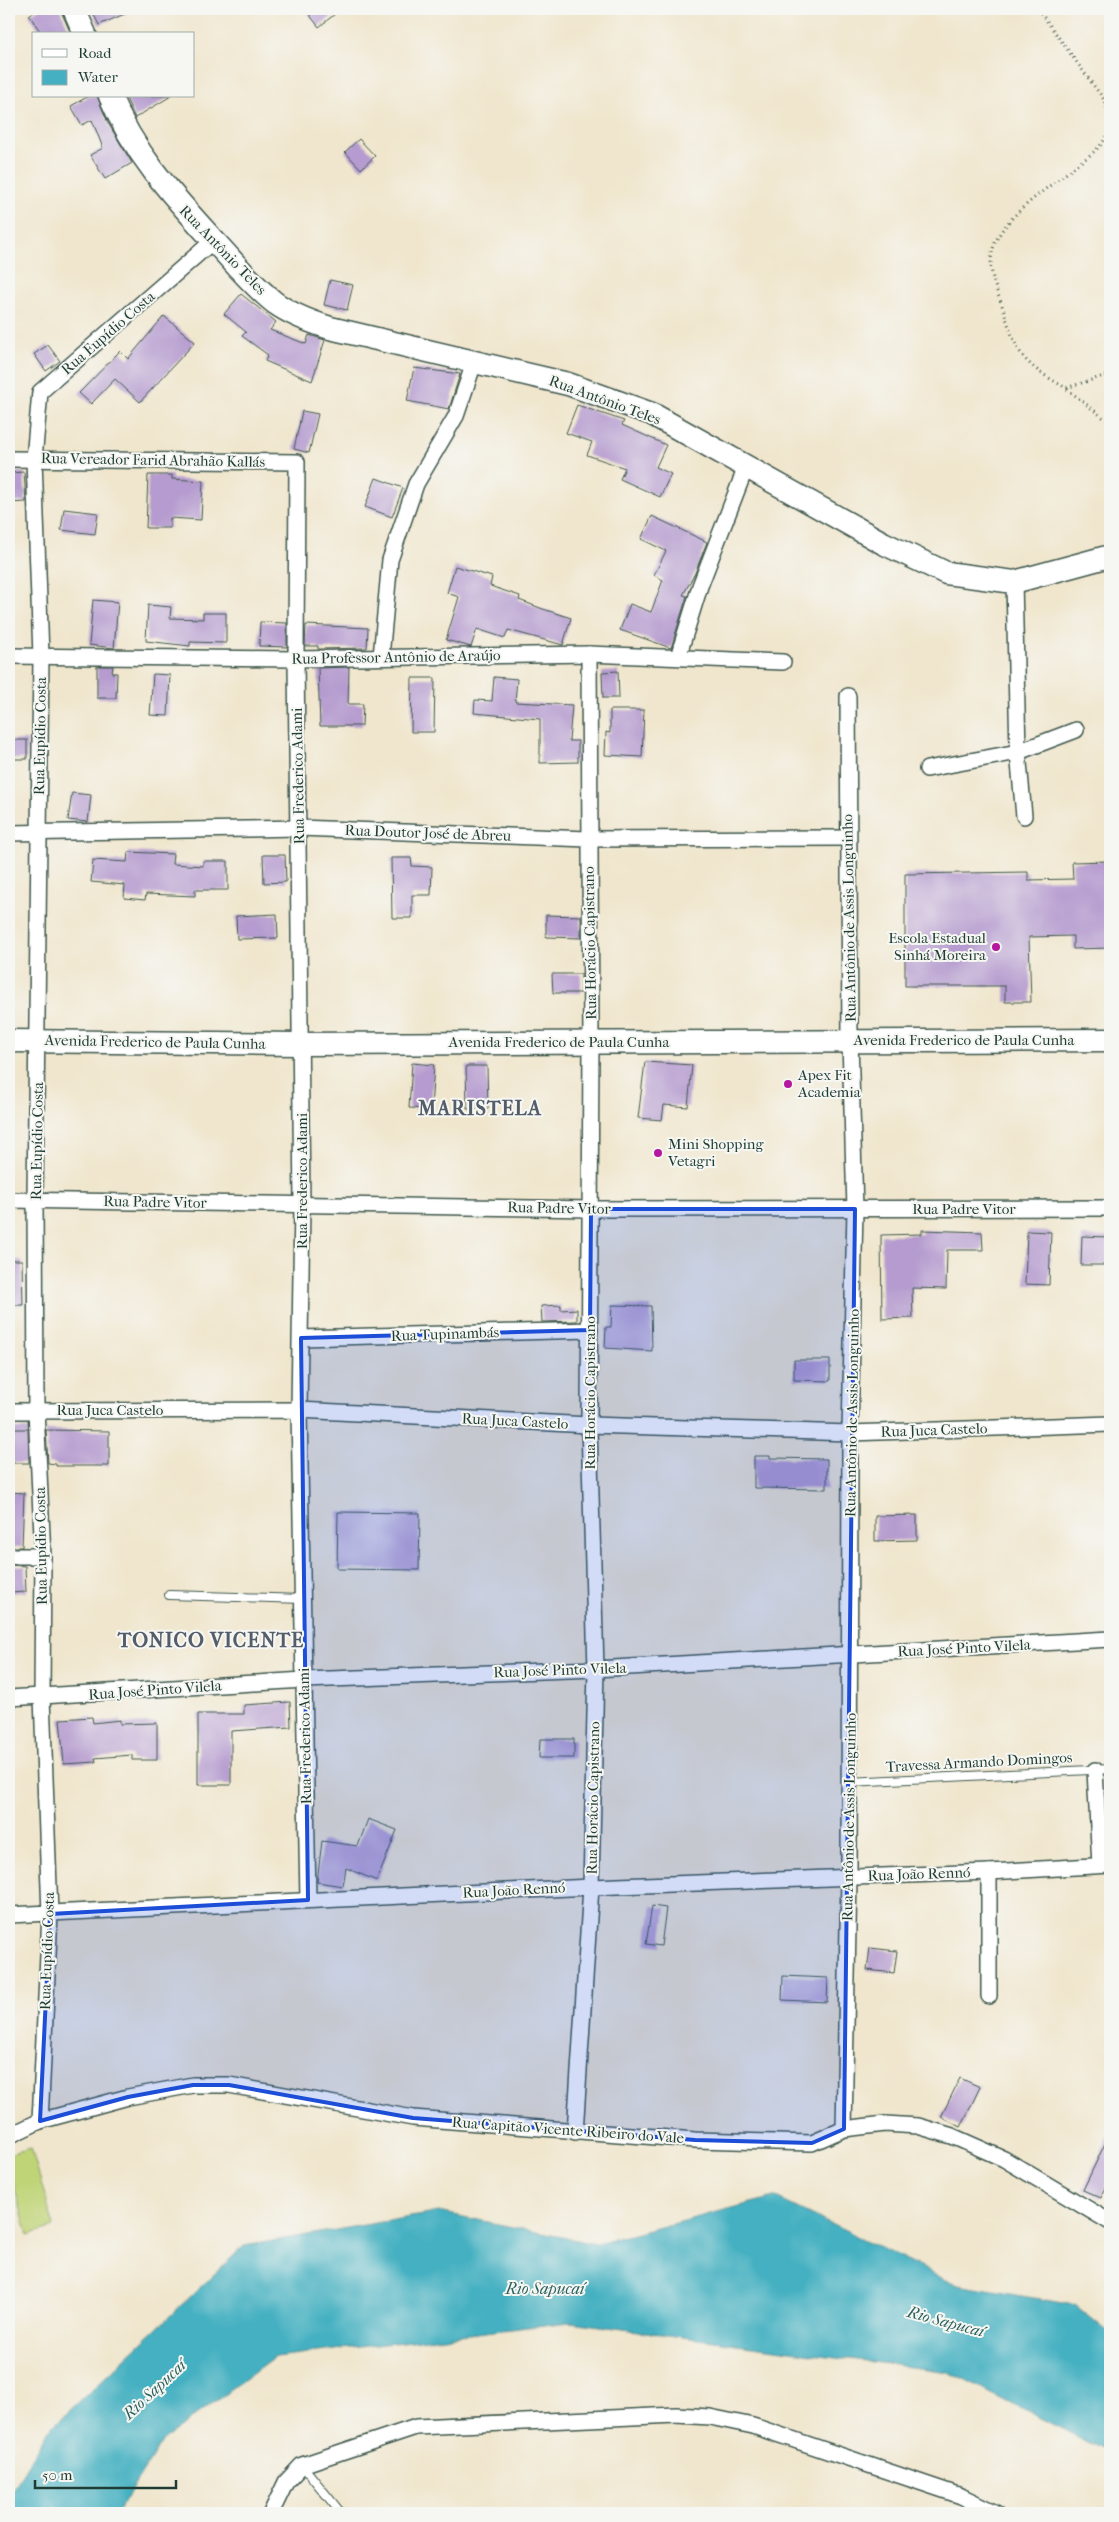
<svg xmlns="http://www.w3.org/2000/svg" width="1119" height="2522" font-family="'IM FELL French Canon',serif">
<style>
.green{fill:#bfd477;stroke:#6f8856}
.water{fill:#44b0c1;stroke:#32767a}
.building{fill:#b59bcf}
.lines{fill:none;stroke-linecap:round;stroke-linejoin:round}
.lane-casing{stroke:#3e564b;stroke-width:10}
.street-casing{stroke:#3e564b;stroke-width:18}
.secondary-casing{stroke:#3e564b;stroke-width:25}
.path{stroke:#3e564b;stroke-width:3;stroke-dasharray:1 4;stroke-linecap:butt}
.lane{stroke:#fff;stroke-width:8}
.street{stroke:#fff;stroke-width:15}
.secondary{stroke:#fff;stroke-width:22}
.marked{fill:#1d4ed8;fill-opacity:0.2;stroke:#1d4ed8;stroke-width:4;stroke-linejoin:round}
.poi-dot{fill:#b5179e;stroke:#f6f6f2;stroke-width:2}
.labels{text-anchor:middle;stroke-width:4;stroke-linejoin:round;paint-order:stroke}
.street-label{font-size:15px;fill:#1f3d34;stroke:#f6f6f2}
.poi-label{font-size:15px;fill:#1f3d34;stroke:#f6f6f2;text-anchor:start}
.water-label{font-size:16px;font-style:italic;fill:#2a605e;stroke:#f6f6f2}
.district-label{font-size:20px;font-weight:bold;letter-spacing:1px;fill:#545e6a;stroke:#f6f6f2}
</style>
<rect width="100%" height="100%" fill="#f6f6f2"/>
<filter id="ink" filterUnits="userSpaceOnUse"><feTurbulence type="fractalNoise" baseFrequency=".02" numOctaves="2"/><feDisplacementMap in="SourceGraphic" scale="10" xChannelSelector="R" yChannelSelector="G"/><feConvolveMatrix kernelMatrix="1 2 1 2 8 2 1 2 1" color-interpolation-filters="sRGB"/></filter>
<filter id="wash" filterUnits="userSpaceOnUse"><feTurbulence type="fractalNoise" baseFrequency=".0096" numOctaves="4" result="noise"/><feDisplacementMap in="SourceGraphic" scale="20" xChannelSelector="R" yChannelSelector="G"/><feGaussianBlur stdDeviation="1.12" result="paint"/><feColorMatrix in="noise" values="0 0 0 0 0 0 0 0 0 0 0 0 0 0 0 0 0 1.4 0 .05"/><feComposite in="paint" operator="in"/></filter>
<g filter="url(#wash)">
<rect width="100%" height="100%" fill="#f0e6cd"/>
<polygon class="green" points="31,2148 54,2227 28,2235 9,2168 9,2154"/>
<polygon class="water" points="774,2197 958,2285 1075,2305 1110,2333 1110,2453 948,2372 570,2322 275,2357 163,2440 117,2513 9,2513 9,2496 47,2432 244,2246 439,2212 596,2244"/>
<g id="blocks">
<g class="building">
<polygon points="39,9 60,9 71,34 42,34 29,15"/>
<polygon points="91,9 136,9 99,25"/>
<polygon points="305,9 341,9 319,27"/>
<polygon points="89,96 97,96 108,123 132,163 105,179 90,155 103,148 92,120 82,125 71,106"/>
<polygon points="129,96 171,96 135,118 126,98"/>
<polygon points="359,139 375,156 361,169 345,152"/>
<polygon points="330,280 353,285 347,310 324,305"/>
<polygon points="241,294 276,322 270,330 306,344 309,335 325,340 312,381 265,361 268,355 242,336 246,332 224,314"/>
<polygon points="164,316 195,342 140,402 115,379 91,404 79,393 120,351 128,359"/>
<polygon points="48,345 60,361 46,371 34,354"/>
<polygon points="414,368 460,374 449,409 407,401"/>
<polygon points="577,405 624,421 622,425 666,445 656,467 671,474 660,497 620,479 625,468 587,455 592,442 566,433"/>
<polygon points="302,411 318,414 309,453 294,449"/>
<polygon points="24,472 26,502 9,503 9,473"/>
<polygon points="148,475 172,475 172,479 203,481 201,520 170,518 170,528 146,528"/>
<polygon points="376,478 403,488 392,517 365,507"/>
<polygon points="64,509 98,513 95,534 61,530"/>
<polygon points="652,516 707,542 695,573 683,595 687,596 671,648 620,630 630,604 651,612 663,580 654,575 666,551 641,539"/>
<polygon points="455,566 492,577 490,586 520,596 519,600 543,609 571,618 563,645 508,630 505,638 477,629 471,647 446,640 459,597 447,593"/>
<polygon points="93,600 118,602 114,648 89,645"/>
<polygon points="148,605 171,607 170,618 203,619 203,613 226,613 226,643 190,642 190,646 146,641"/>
<polygon points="260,622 287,623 287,647 259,646"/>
<polygon points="306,625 368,628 367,648 318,649 318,646 305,646"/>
<polygon points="97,666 113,666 112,673 117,673 116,698 97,698"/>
<polygon points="349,667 348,704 363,704 362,726 320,726 318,668"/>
<polygon points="618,671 619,698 603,698 602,672"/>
<polygon points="153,674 170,675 168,716 150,715"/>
<polygon points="494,677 517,679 515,702 572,705 569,741 578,741 578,762 540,763 540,719 474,713 475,700 492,701"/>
<polygon points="412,678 435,678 434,732 411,732"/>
<polygon points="610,710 644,710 642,757 605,755 606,732 610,733"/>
<rect x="9" y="740" width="18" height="19"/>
<polygon points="72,793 91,795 88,822 68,820"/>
<polygon points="128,852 173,854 172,864 203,866 203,861 228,861 228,890 195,890 195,896 146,894 145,900 124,898 125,885 91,882 93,860 127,862"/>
<polygon points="263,855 285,855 286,882 264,883"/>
<polygon points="391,858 411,858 412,866 432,867 431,895 412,895 412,918 392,918"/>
<polygon points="1110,861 1110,948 1073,949 1073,936 1029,937 1031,1002 1005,1002 1005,986 905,986 905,874 1028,872 1028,880 1073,879 1072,862"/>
<polygon points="277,914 278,938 237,939 236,916"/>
<polygon points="546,915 581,916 581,938 546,937"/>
<polygon points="552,974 581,974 581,993 553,993"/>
<polygon points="645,1062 692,1065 688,1107 664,1105 662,1120 638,1118"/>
<polygon points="412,1063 434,1065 431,1109 409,1108"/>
<polygon points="466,1066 487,1066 488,1109 467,1109"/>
<polygon points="922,1230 982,1232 983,1250 947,1250 946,1289 912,1288 913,1318 882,1319 881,1235 922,1234"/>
<polygon points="1027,1231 1051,1232 1049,1285 1025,1284"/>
<polygon points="1082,1236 1108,1237 1107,1265 1081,1265"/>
<polygon points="9,1260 22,1260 23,1305 9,1305"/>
<polygon points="561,1305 561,1310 577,1309 577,1321 542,1322 541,1306"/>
<polygon points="612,1305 651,1306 652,1351 605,1348 606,1327 611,1327"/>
<polygon points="794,1360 830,1360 830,1381 794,1380"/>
<polygon points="9,1429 28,1429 29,1463 9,1463"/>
<polygon points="46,1430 109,1431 109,1466 56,1466 56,1464 48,1463"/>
<polygon points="754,1456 770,1456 770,1458 827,1459 827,1489 754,1488"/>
<polygon points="9,1492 24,1493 22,1547 9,1547"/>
<polygon points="338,1512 420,1513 419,1570 337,1569"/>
<polygon points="917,1515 917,1540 875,1541 875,1516"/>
<polygon points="9,1565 25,1566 26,1592 9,1593"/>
<polygon points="290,1702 291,1727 231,1731 231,1785 198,1785 198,1714 244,1714 244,1705"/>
<polygon points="92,1717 93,1723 120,1720 120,1724 157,1723 157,1760 132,1760 132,1755 95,1758 96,1762 64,1764 60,1719"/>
<polygon points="540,1739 574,1739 574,1758 539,1758"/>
<polygon points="368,1819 397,1830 377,1881 346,1868 343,1886 317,1882 322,1841 358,1846"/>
<polygon points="652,1906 666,1908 661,1946 646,1944"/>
<polygon points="870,1948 897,1951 894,1973 867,1970"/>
<polygon points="783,1976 828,1978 827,2002 782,2000"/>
<polygon points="960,2078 980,2087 961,2127 941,2117"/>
<polygon points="1110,2133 1110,2179 1101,2198 1083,2190"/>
</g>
</g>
</g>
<g filter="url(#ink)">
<use href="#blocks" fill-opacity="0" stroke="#3e564b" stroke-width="1"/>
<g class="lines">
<g class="lane-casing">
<g id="lane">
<polyline points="169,1595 303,1599"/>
<polyline points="849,1782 1110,1769"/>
<polyline points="302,2465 341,2513"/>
</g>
</g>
<g class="street-casing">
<g id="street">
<polyline points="9,459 297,462 296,659 302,1205 299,1410 308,1900"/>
<polyline points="1014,582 1018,752 1024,816"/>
<polyline points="9,656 296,659 589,654 783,662"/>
<polyline points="381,657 390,560 416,484 456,416 474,363"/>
<polyline points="678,657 700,586 746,467"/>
<polyline points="927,769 1018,752 1076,730"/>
<polyline points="9,833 299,828 588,839 848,838"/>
<polyline points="9,1200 591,1209 1110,1208"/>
<polyline points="301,1338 590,1330"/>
<polyline points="9,1411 299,1410 589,1425 850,1433 1110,1424"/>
<polyline points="9,1556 43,1556"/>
<polyline points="9,1698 304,1680 596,1669 1110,1639"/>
<polyline points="1095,1770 1100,1865"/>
<polyline points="989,1872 989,1996"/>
<polyline points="9,1915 591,1887 989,1872 1110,1865"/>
<polyline points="40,2121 50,1914 42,1697 43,1556 36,1410 35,1199 41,656 34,459 40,392 214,240"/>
<polyline points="844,2129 849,1876 850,1433 855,1209 850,1041 848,696"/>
<polyline points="575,2132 591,1887 596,1669 589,1425 591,1042 589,654"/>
<polyline points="9,2136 40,2121 128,2097 193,2085 229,2085 413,2118 695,2140 812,2143 844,2129 885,2124 918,2126 952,2136 1004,2159 1110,2222"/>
<polyline points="271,2513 286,2482 302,2465 416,2427 676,2415 710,2417 753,2426 961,2496 996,2513"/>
</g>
</g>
<g class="secondary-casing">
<g id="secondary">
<polyline points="74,9 85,34"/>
<path d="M 110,96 C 134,154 173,196 214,241 C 234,262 252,285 275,303 C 292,315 311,322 330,328 L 568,384 L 652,414 L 883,543 L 946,573 L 1014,582 L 1110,556"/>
<polyline points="9,1041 301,1044 1110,1040"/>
</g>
</g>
<g class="path">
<path d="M 1038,9 L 1105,101 C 1108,112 1112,124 1107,135 C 1101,148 1089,156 1078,164 C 1052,186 998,218 992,253 C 988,272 997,291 1003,308 C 1018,357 1022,363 1066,388 L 1110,374"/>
<polyline points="1067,389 1110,423"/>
</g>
<use href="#lane" class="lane"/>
<use href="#street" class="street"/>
<use href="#secondary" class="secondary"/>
</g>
</g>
<path class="marked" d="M 591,1209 L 855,1209 L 844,2129 L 812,2143 L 695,2140 L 413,2118 L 229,2085 L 193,2085 L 128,2097 L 40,2121 L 50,1914 L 308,1900 L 301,1338 L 590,1330 Z"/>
<g class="poi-dot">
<circle cx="996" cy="947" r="5"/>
<circle cx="788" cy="1084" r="5"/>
<circle cx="658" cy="1153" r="5"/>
</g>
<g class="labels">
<g class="street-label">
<text transform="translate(223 250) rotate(46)" y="5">Rua Antônio Teles</text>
<text transform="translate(108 333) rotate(-41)" y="5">Rua Eupídio Costa</text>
<text transform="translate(605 400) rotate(20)" y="5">Rua Antônio Teles</text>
<text transform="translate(153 460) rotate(1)" y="5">Rua Vereador Farid Abrahão Kallás</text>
<text transform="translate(396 657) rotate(-1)" y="5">Rua Professor Antônio de Araújo</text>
<text transform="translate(40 736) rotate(-89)" y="5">Rua Eupídio Costa</text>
<text transform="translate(298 776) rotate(-91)" y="5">Rua Frederico Adami</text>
<text transform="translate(428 833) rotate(2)" y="5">Rua Doutor José de Abreu</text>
<text transform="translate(849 918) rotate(-91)" y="5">Rua Antônio de Assis Longuinho</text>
<text transform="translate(590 943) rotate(-91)" y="5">Rua Horácio Capistrano</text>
<text x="964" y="1045">Avenida Frederico de Paula Cunha</text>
<text transform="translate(155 1042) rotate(1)" y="5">Avenida Frederico de Paula Cunha</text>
<text x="559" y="1047">Avenida Frederico de Paula Cunha</text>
<text transform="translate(37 1141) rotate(-89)" y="5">Rua Eupídio Costa</text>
<text transform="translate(302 1181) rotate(-90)" y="5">Rua Frederico Adami</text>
<text transform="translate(155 1202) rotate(1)" y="5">Rua Padre Vitor</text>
<text transform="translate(559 1208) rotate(1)" y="5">Rua Padre Vitor</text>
<text x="964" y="1214">Rua Padre Vitor</text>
<text transform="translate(445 1334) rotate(-2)" y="5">Rua Tupinambás</text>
<text transform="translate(590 1393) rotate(-90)" y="5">Rua Horácio Capistrano</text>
<text x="110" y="1415">Rua Juca Castelo</text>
<text transform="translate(852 1413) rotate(-89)" y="5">Rua Antônio de Assis Longuinho</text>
<text transform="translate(515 1421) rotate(3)" y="5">Rua Juca Castelo</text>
<text transform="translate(934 1430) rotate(-2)" y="5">Rua Juca Castelo</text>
<text transform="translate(41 1546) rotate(-91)" y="5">Rua Eupídio Costa</text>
<text transform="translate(964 1648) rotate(-3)" y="5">Rua José Pinto Vilela</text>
<text transform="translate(560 1670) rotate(-2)" y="5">Rua José Pinto Vilela</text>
<text transform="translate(155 1690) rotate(-4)" y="5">Rua José Pinto Vilela</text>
<text transform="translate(305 1736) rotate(-91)" y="5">Rua Frederico Adami</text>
<text transform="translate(979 1762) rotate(-3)" y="5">Travessa Armando Domingos</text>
<text transform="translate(593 1798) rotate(-89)" y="5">Rua Horácio Capistrano</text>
<text transform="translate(849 1817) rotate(-89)" y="5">Rua Antônio de Assis Longuinho</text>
<text transform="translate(919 1874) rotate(-2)" y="5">Rua João Rennó</text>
<text transform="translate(514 1890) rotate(-3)" y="5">Rua João Rennó</text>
<text transform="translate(47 1951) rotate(-88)" y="5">Rua Eupídio Costa</text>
<text transform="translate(568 2130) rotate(4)" y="5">Rua Capitão Vicente Ribeiro do Vale</text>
</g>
<g class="poi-label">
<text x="986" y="943" text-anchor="end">Escola Estadual<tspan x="986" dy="17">Sinhá Moreira</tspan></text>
<text x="798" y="1080">Apex Fit<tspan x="798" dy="17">Academia</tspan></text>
<text x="668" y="1149">Mini Shopping<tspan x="668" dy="17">Vetagri</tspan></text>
</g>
<g class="water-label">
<text x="545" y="2294">Rio Sapucaí</text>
<text transform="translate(946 2321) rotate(15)" y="6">Rio Sapucaí</text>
<text transform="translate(154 2389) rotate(-43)" y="6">Rio Sapucaí</text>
</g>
<g class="district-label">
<text x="480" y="1115">MARISTELA</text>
<text x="211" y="1647">TONICO VICENTE</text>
</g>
</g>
<rect width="1119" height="2522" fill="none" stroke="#f6f6f2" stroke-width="30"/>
<rect x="32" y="32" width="162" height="65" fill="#f6f6f2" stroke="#a0aca6"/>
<rect x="42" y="49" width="25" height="8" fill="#ffffff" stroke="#a0aca6"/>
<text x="78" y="58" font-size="15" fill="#1f3d34">Road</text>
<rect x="42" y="70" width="25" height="15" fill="#44b0c1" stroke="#a0aca6"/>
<text x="78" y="82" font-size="15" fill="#1f3d34">Water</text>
<path d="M35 2480v8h141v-8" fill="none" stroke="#1f3d34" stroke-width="2.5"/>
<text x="42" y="2480" font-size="15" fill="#1f3d34" stroke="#f6f6f2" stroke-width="4" paint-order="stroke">50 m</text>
</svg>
